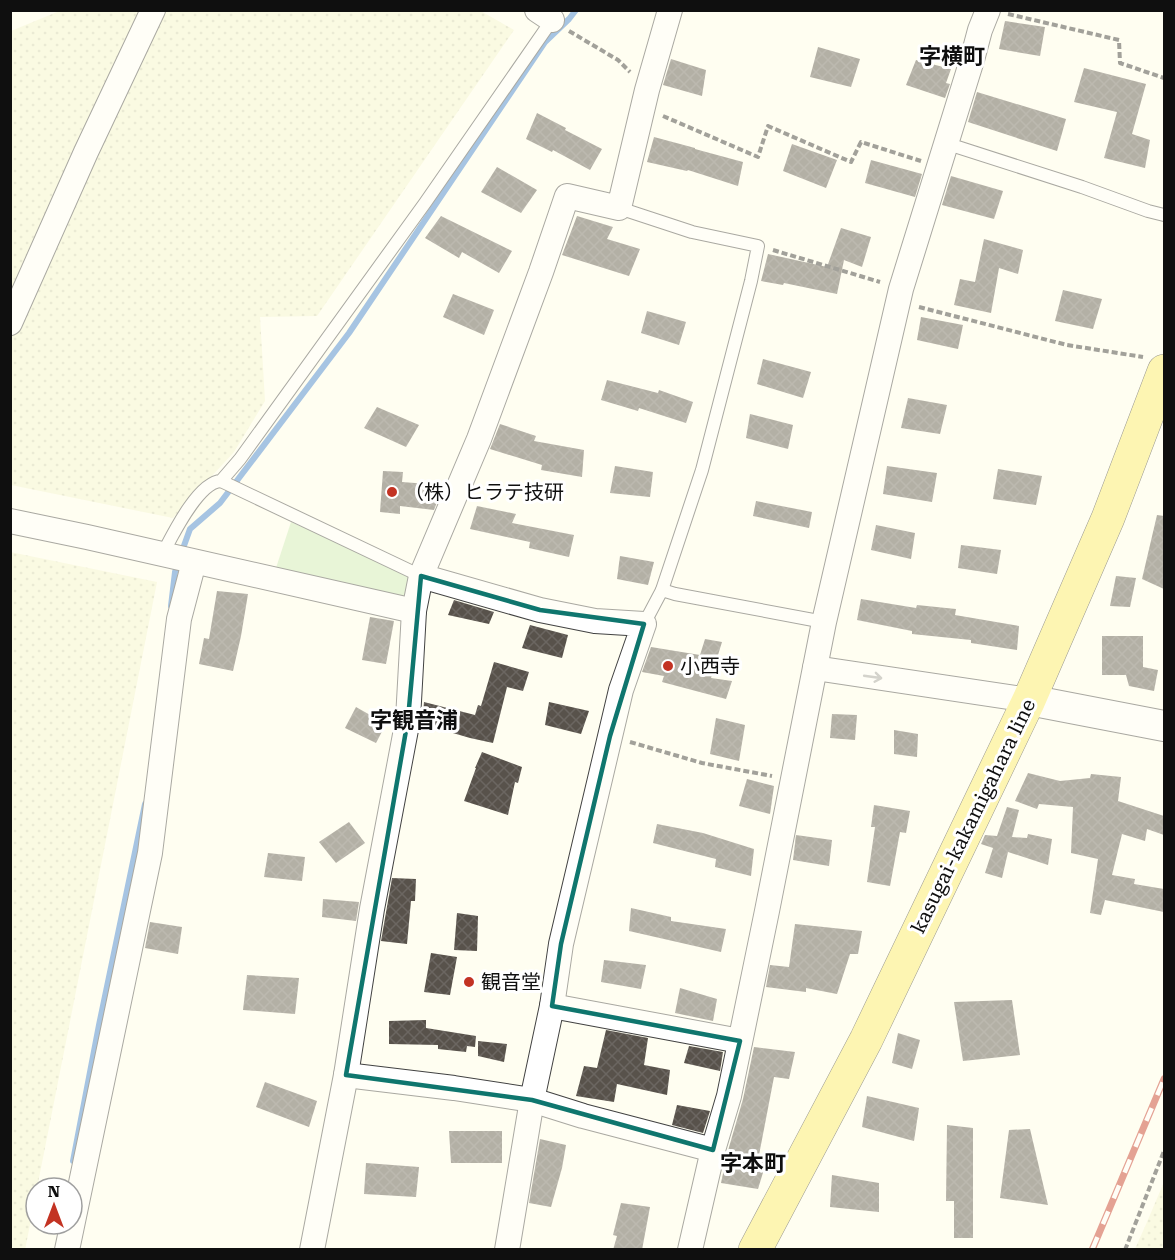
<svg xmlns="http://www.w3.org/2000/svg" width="1175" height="1260" font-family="'Roboto Serif','Noto Sans JP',serif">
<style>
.farmland{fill:url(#farmland-dots)}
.park{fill:#ccebb9}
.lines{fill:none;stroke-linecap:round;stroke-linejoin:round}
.stream{stroke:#3a7ed0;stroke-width:6}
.building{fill:url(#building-cross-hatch)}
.service-casing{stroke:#424242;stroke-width:14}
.minor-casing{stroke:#424242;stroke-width:26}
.tertiary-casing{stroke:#424242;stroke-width:32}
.primary-casing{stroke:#202020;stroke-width:34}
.path{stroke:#313131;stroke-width:4;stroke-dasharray:6 3;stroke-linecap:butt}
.service{stroke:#fff;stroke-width:12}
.minor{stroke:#fff;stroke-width:24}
.tertiary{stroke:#fff;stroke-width:30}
.primary{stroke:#fbec66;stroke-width:33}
.rail-casing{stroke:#c33323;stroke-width:7}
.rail{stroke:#fff;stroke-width:4.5;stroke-dasharray:14;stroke-linecap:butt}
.oneway{stroke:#9f9f9f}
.marked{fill:none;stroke:#0f766e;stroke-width:4.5;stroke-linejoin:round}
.poi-dot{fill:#c33323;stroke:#fff;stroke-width:2}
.labels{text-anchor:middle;stroke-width:6;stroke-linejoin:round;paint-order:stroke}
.poi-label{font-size:20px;fill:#0f0f0f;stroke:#fff;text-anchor:start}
.street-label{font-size:20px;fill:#0f0f0f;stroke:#fff}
.quarter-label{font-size:22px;font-weight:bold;fill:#0f0f0f;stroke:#fff}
</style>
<defs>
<pattern id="farmland-dots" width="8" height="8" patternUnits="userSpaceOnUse" patternTransform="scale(1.5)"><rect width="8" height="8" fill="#f4f6d0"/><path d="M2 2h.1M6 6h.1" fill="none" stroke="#d0d2b1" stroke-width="1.8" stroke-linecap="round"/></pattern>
<pattern id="building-cross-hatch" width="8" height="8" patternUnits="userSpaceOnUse" patternTransform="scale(1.5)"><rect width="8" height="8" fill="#58524b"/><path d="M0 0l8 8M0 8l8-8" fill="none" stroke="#6b6661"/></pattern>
</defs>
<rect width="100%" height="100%" fill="#fffef1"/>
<g class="farmland">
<polygon points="62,10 479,10 514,30 317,316 260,317 265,401 234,452 173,518 11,485 11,31"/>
<polygon points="10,552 157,582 37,1188 36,1188 36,1194 25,1250 10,1249"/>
<polygon points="1164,1182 1164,1249 1135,1249 1147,1222"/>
</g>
<polygon class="park" points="291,522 413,576 402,600 275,571"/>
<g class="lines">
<g class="stream">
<polyline points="181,554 190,529 220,503 349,333 545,42 569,19 576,10"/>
<polyline points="171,606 175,572 178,563"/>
<polyline points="73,1161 99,1025 145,804"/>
</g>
</g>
<g class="building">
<polygon points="1005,21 1045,27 1040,56 999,49"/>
<polygon points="818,47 860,59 851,87 810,77"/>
<polygon points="671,59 706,70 702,96 663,85"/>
<polygon points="916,60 951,69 946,83 950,84 945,98 906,85"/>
<polygon points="1084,68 1146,84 1132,134 1150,140 1145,168 1104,158 1117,112 1074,102"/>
<polygon points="977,92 1066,119 1057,151 968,122"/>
<polygon points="537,113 566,128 565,130 602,149 590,170 553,150 552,152 526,139"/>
<polygon points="654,137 695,148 695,149 743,162 738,186 688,170 687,171 647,162"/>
<polygon points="792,144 837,160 826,188 783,171"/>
<polygon points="871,160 922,174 915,197 865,183"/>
<polygon points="497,167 537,190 521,213 481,192"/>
<polygon points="951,176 1003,191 994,219 942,205"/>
<polygon points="441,216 512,251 499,273 462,252 459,258 425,238"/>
<polygon points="577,216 613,227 607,239 640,249 629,276 562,255"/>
<polygon points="841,228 871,237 862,267 844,260 837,294 784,283 783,285 761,281 768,254 827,267"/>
<polygon points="984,239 1023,250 1018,274 999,268 991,313 954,305 960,279 975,282"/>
<polygon points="1063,290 1102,299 1093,329 1055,321"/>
<polygon points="453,294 494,310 484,335 443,317"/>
<polygon points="647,311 686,322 679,345 641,333"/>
<polygon points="921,317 963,325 958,349 917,340"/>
<polygon points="763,359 811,372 803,398 757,384"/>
<polygon points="607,380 658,393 659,390 693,402 686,423 639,408 638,411 601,400"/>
<polygon points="908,398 947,405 940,434 901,428"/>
<polygon points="377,407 419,425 406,447 364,428"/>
<polygon points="750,414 793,425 788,449 746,438"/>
<polygon points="500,424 536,436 534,441 584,450 582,477 541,470 542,465 490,449"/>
<polygon points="615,466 653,472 650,497 610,493"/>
<polygon points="887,466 937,473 932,502 883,494"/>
<polygon points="998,469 1042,476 1036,505 993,499"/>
<polygon points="383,471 403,472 402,482 441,485 440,494 434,510 400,506 400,514 380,512"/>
<polygon points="756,501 812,512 809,528 753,516"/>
<polygon points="477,506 516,514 512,523 574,535 569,557 529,548 530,542 470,529"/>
<polygon points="1157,515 1164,516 1164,589 1142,579"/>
<polygon points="876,525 915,533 911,559 871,550"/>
<polygon points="961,545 1001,550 997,574 958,568"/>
<polygon points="620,556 654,562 648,585 617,579"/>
<polygon points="1116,576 1136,578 1130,607 1110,606"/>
<polygon points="217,591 248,594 241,636 233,671 199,664 204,638 209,639"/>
<polygon points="861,599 916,608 917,605 956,609 955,615 1019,626 1017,650 971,643 971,640 912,634 912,631 857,620"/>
<polygon points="454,600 494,612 489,624 448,615"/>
<polygon points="370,617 394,621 386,664 362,660"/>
<polygon points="530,625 568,635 562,658 522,648"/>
<polygon points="1102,636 1143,636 1143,667 1158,670 1154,691 1129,686 1126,675 1102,675"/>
<polygon points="705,639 722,642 711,678 732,681 726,699 662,682 664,676 642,672 651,647 700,655"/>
<polygon points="494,662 529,672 523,691 507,687 493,743 470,738 422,724 424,702 475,715 478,705 481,706"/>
<polygon points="549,702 589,711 581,734 545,725"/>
<polygon points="356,707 386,724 376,743 345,728"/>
<polygon points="832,714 857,715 855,740 830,738"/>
<polygon points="716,718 745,725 739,761 710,754"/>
<polygon points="894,730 918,734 917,757 894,754"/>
<polygon points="482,752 522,767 518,783 515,782 508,815 464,801 476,768 475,768"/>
<polygon points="1028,773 1060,781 1090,778 1091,774 1121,777 1118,801 1164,816 1164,835 1147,829 1145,841 1122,834 1112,875 1135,879 1134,884 1164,889 1164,912 1105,900 1101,915 1090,913 1098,859 1071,853 1073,807 1039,804 1037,809 1015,801"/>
<polygon points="747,779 774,786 770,814 739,806"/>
<polygon points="874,805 910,811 906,833 900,832 890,886 867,882 875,827 871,827"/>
<polygon points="1007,807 1019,810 1012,837 1027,838 1028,834 1052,839 1048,865 1008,852 1002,878 985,873 993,848 981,844 985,835 997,836"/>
<polygon points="349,822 365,843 336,863 319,842"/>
<polygon points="657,824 703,833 754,849 751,876 715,867 716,859 653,843"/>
<polygon points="796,835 832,840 829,866 793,860"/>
<polygon points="268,853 305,857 302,881 264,877"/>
<polygon points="392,878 416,879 415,901 411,901 407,944 381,941"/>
<polygon points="323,899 359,902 356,921 322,917"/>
<polygon points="631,908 671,917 671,921 726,929 721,952 629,931"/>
<polygon points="457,913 478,916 477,951 454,950"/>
<polygon points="150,922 182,927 178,954 145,948"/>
<polygon points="795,924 862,931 858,954 850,954 837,994 806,988 806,992 766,987 770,965 789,967"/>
<polygon points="431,953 457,957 450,995 424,992"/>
<polygon points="604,960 646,965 641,989 601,982"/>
<polygon points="247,975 299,978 295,1014 243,1010"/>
<polygon points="680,988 717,999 713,1021 675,1013"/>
<polygon points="1012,1000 1020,1055 963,1061 954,1002"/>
<polygon points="426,1020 426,1028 476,1036 475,1047 467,1046 466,1052 438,1049 438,1045 389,1044 389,1021"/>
<polygon points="606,1030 648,1038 644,1065 670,1070 667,1095 617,1084 614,1102 576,1096 584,1066 597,1068"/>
<polygon points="898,1033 920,1040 912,1069 892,1063"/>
<polygon points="478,1041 507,1044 504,1062 478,1056"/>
<polygon points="689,1046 723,1052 720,1071 684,1063"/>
<polygon points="754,1047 795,1052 789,1079 774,1077 759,1155 768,1156 758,1189 721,1183 727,1154 743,1099"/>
<polygon points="265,1082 317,1101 309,1127 256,1107"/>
<polygon points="867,1096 919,1108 914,1141 862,1127"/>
<polygon points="677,1105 710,1111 703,1133 672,1125"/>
<polygon points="947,1125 973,1128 973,1238 954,1238 954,1201 946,1201"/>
<polygon points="1030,1129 1048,1205 1000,1198 1009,1130"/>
<polygon points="449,1131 502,1131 502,1163 451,1163"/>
<polygon points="540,1139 566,1145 562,1168 551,1207 529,1203"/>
<polygon points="366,1163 419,1167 416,1197 364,1194"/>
<polygon points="832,1175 879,1183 879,1212 830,1207"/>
<polygon points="621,1203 650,1207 642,1250 613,1250 617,1236 613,1235"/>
</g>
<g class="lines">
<g class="service-casing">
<g id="service">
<polyline points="945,143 1082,187 1148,211 1164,215"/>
<polyline points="619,208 692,232 758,246 751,281 702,470 662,590 644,624"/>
<polyline points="221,481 421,576"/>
<path d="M 162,555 C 172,536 198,482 221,481 L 240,459 L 425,203 L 552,20"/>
<polyline points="662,590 675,594 824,622"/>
</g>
</g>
<g class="minor-casing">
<g id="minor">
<polyline points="537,10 552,20"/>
<polyline points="10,323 86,152 153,10"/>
<polyline points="10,521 87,537 414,611"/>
<polyline points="421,576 540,610 595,621 644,624 621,690 561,944 552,1006 532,1100 507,1250"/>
<polyline points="815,668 1029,700"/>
<polyline points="552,1006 740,1041"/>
<polyline points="346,1075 454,1088 532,1100 583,1116 713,1150"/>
<polyline points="67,1250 150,853 179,619 194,562"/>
<polyline points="312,1250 346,1075 372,909 408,719 414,611 421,576 479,439 541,272 567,196 619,208 647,90 670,10"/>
<polyline points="690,1250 713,1150 729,1096 767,911 824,622 901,289 972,60 980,30 988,10"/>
</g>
</g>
<g class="tertiary-casing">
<polyline id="tertiary" points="1029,700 1164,726"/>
</g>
<g class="primary-casing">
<polyline id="primary" points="755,1250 866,1040 1029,700 1108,518 1164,371"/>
</g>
<g class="path">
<polyline points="1008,14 1119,40 1120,63 1164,78"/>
<polyline points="569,31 618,60 630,72"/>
<polyline points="663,116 758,157 768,126 851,162 861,142 921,161"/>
<polyline points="773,250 880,282"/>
<polyline points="919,307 1067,345 1143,357"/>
<polyline points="630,742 702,763 772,776"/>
<polyline points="1125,1250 1164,1151"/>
</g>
<use href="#service" class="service"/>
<use href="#minor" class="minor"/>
<use href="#tertiary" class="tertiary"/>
<use href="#primary" class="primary"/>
<g class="rail-casing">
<polyline id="rail" points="1092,1250 1164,1079"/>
</g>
<use href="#rail" class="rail"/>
</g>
<defs><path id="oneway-shaft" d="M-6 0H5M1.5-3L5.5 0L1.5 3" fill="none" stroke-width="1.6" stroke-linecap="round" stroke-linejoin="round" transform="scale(1.5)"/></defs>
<use class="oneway" href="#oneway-shaft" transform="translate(873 677) rotate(8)"/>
<path d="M0 0H1175V1260H0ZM 421,576 L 540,610 L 644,624 L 610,736 L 561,944 L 552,1006 L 740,1041 L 713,1150 L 532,1100 L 346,1075 L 408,719 Z" fill="#fffef1" fill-opacity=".55" fill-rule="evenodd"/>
<path class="marked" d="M 421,576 L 540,610 L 644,624 L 610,736 L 561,944 L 552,1006 L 740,1041 L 713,1150 L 532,1100 L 346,1075 L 408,719 Z"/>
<g class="poi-dot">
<circle cx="392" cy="492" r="6"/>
<circle cx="668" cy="666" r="6"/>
<circle cx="469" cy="982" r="6"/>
</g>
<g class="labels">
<g class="poi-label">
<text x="404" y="499">（株）ヒラテ技研</text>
<text x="680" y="673">小西寺</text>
<text x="481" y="989">観音堂</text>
</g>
<g class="street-label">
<text transform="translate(973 816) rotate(-64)" y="7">kasugai-kakamigahara line</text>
</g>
<g class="quarter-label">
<text x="952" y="64">字横町</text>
<text x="414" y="728">字観音浦</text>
<text x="753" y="1171">字本町</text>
</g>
</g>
<rect width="1175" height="1260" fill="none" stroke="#0f0f0f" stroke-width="24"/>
<g transform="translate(54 1206)"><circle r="28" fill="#ffffff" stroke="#9f9f9f" stroke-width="1.5"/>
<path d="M0-4.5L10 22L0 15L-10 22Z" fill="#c33323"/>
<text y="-9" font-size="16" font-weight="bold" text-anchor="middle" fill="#0f0f0f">N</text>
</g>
</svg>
